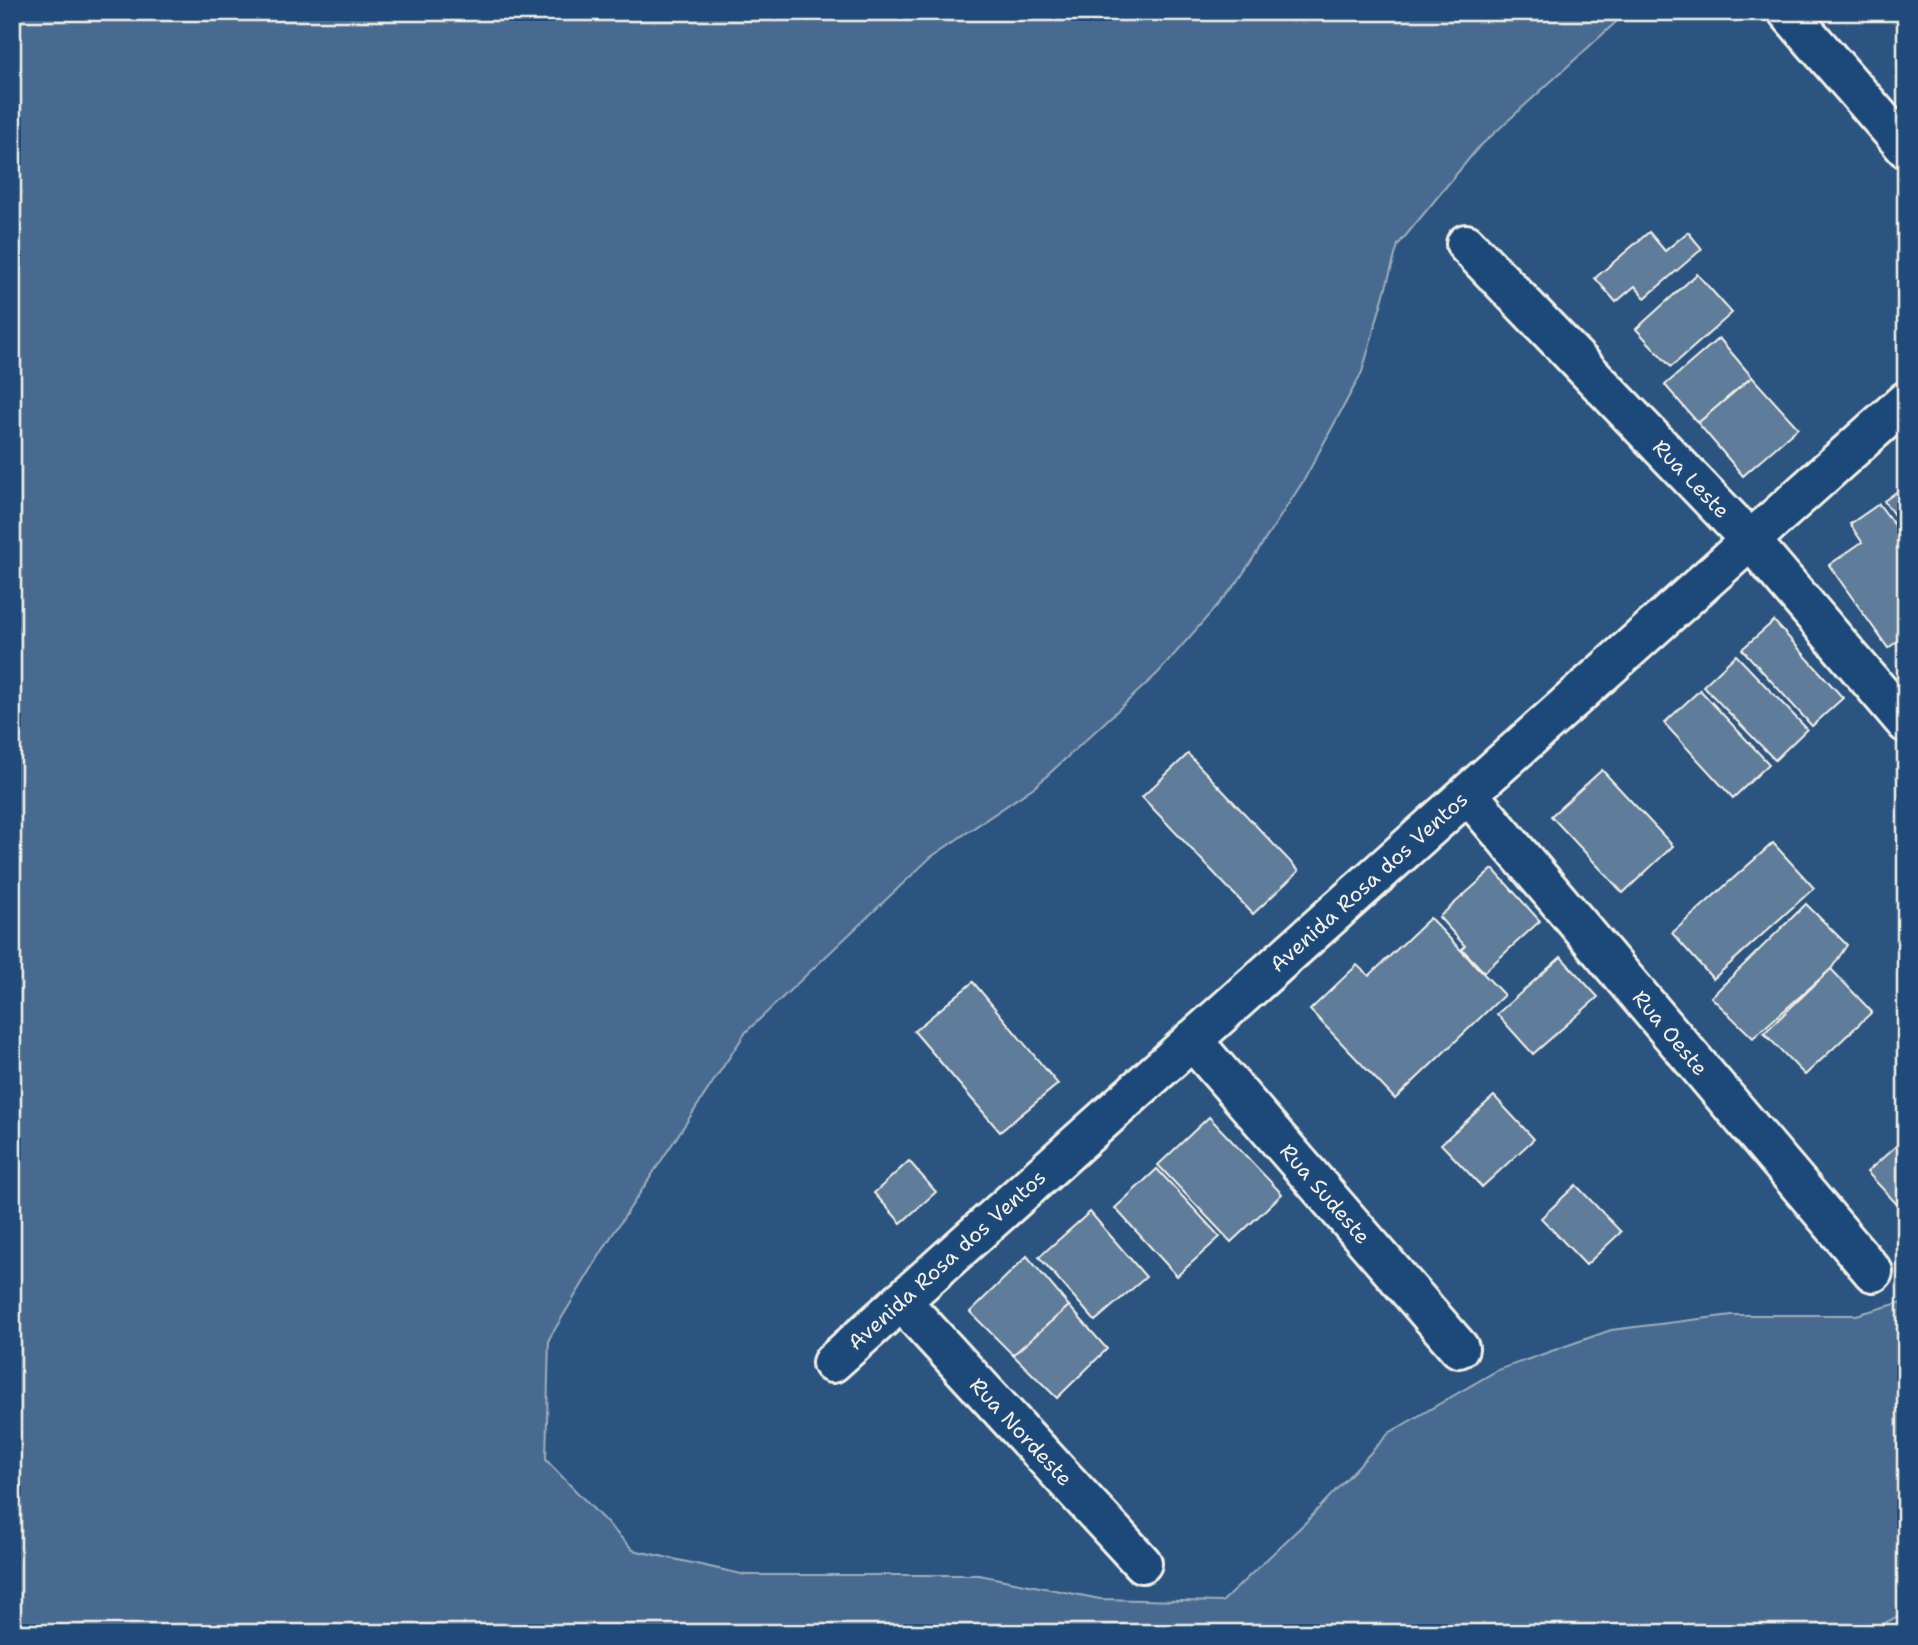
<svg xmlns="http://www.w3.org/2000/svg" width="1918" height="1645" font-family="'Shantell Sans',sans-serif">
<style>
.green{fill:#496b90;stroke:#9eaebc;stroke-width:2}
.building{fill:#5e7b9a;stroke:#f4f1e8;stroke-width:2}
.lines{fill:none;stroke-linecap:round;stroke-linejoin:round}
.minor-casing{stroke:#f4f1e8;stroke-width:44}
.minor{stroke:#1f4a7a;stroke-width:38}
.labels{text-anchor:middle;stroke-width:6;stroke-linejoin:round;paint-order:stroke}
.street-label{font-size:21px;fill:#f4f1e8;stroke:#1f4a7a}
</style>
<rect width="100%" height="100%" fill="#2c5481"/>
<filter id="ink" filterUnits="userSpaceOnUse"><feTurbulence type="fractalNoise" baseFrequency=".0143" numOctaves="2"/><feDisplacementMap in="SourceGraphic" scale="14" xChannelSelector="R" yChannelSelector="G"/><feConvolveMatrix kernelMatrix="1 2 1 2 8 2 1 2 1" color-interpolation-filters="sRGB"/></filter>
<g filter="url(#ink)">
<polygon class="green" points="12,12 1627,12 1477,149 1398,245 1362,372 1304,480 1237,583 1158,673 1037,785 931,857 746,1032 609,1240 549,1339 546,1460 633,1550 746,1575 979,1575 1100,1599 1222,1602 1307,1521 1389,1433 1498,1370 1611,1330 1732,1315 1856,1315 1906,1301 1906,1612 1866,1633 12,1633"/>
<g class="building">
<polygon points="1649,232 1665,251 1688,232 1702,249 1645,298 1635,286 1616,302 1595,278"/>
<polygon points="1697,274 1732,313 1671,367 1636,329"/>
<polygon points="1719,338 1752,377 1698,423 1665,385"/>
<polygon points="1752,377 1798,428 1743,476 1698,423"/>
<polygon points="1906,485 1906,532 1884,501"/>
<polygon points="1879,504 1906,541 1906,635 1888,648 1829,565 1862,542 1850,524"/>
<polygon points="1774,621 1843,698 1812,726 1742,649"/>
<polygon points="1736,655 1807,729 1775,760 1703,686"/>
<polygon points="1700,690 1769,764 1733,798 1664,723"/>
<polygon points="1188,754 1299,871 1253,914 1142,797"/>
<polygon points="1602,770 1673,846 1623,893 1551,816"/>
<polygon points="1773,843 1814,888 1713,979 1672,933"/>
<polygon points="1493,869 1540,921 1484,972 1462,949 1465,946 1439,917"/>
<polygon points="1806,904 1847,945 1831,969 1753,1038 1711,997"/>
<polygon points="1430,918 1504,995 1395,1099 1310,1010 1357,965 1369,976"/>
<polygon points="1561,957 1598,997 1533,1054 1497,1014"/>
<polygon points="1831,969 1872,1012 1805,1075 1764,1033"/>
<polygon points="973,982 1058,1084 1000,1132 914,1031"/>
<polygon points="1494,1096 1534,1139 1482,1187 1441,1144"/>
<polygon points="1209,1117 1282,1194 1231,1242 1158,1165"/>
<polygon points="1906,1137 1906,1212 1905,1213 1867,1172"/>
<polygon points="909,1161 936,1192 901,1223 874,1193"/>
<polygon points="1157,1169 1220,1237 1177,1276 1115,1208"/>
<polygon points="1576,1185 1621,1232 1586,1265 1541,1218"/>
<polygon points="1090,1212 1146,1277 1095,1321 1039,1257"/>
<polygon points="1027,1256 1069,1306 1013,1355 970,1312"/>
<polygon points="1069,1306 1107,1349 1057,1398 1013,1355"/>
</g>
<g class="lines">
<g class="minor-casing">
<g id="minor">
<polyline points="1788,12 1906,148"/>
<polyline points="1466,244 1751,541 1906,723"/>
<polyline points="1468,794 1873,1272"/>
<polyline points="1192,1040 1459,1348"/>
<polyline points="901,1301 1142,1563"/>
<polyline points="832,1363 1906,401"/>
</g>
</g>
<use href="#minor" class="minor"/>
</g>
</g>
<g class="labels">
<g class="street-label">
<text transform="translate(1691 479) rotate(46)" y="7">Rua Leste</text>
<text transform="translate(1369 882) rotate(-42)" y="7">Avenida Rosa dos Ventos</text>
<text transform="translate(1670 1033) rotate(50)" y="7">Rua Oeste</text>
<text transform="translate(1325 1194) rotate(49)" y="7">Rua Sudeste</text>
<text transform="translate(947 1260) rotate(-42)" y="7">Avenida Rosa dos Ventos</text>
<text transform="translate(1021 1432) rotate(47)" y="7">Rua Nordeste</text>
</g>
</g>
<rect width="1918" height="1645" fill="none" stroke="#1f4a7a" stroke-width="42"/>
<rect x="21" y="21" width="1876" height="1603" fill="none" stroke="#f4f1e8" stroke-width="2.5" filter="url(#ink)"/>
</svg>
